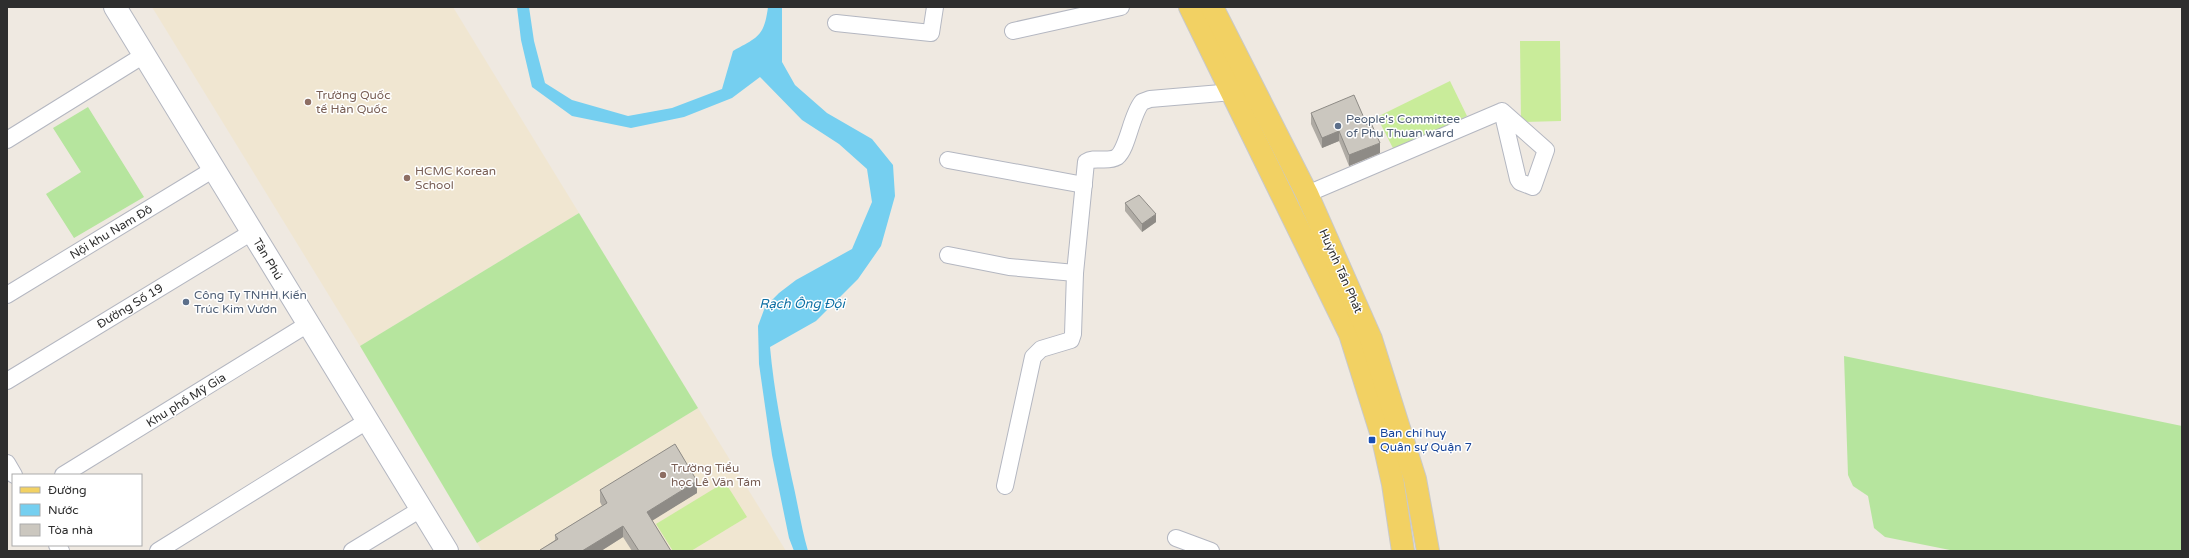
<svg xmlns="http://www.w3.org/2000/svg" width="2189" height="558" font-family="'Varela Round',sans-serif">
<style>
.education{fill:#f0e6d1}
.grass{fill:#b6e59e}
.pitch{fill:#c9ec9a}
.water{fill:#75cff0}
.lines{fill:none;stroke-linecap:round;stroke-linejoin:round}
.street-casing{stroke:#b4b7c1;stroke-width:18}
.secondary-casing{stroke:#b4b7c1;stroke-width:24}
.primary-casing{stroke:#c9c9c9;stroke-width:24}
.street{stroke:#fff;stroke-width:16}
.secondary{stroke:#fff;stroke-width:22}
.primary{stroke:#f2d163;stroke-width:22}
.wall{fill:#afaba4}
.shaded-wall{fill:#8e8b86}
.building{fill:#cbc7bf;stroke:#8e8b86}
.education-dot{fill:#8d6e63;stroke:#fff;stroke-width:1.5}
.service-dot{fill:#5c6f8a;stroke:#fff;stroke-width:1.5}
.transit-dot{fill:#1a4fb4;stroke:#fff;stroke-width:1.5}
.labels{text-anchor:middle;stroke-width:3;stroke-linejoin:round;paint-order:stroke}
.education-label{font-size:12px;fill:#785e54;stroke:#fff;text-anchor:start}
.service-label{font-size:12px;fill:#4e5e75;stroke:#fff;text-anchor:start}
.street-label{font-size:12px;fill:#2e2e2e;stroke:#fff}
.transit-label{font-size:12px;fill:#164399;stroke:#fff;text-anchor:start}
.water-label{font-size:13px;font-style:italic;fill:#0d6fa3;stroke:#fff}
</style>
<rect width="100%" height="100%" fill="#efe9e1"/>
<g class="education">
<polygon points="152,7 453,7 579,213 360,346"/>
<polygon points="698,408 786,551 482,551 477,543"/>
</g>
<g class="grass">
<polygon points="88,107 144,197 74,238 46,194 81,172 53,128"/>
<polygon points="579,213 698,408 477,543 360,346"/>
<polygon points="1844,356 2182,426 2182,551 1955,551 1885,537 1874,528 1868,496 1853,486 1848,475"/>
</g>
<g class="pitch">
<polygon points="1520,41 1560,41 1561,121 1521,122"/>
<polygon points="1450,81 1467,116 1395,152 1377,117"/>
<polygon points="725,482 747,517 691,551 673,551 656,524"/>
</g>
<path class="water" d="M 517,7 L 529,7 L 534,41 L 545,83 L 572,100 L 628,116 L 672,108 L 722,89 L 733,51 C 758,37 764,37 768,7 L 782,7 L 782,62 L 795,85 L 827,113 L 872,139 L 893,165 L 895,196 L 881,246 L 858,279 L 816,321 L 770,347 C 774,392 783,436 792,479 C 798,504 801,527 808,551 L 794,551 L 789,538 L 772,455 L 759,364 L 758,326 L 765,307 L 779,293 L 796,280 L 852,249 L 872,202 L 867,169 L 839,144 L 802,120 L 760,77 L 732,98 L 684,117 L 631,128 L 572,116 L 532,87 L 521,40 Z"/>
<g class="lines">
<g class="street-casing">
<g id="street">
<polyline points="836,23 931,33 935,7"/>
<polyline points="1013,31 1121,7"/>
<polyline points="7,140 144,55"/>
<polyline points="948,160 1084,185"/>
<polyline points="1307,194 1502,111 1518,179 1520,182 1533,187 1546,150 1502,111"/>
<polyline points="948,255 1009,267 1075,273"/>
<polyline points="7,295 214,169"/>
<polyline points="7,381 252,232"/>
<polyline points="7,463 14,475"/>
<polyline points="63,475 308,324"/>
<path d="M 1005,486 L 1033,357 L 1041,349 L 1071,340 L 1073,334 L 1075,273 L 1086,162 C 1095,156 1107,163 1117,157 C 1128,148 1131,115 1142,102 L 1150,99 L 1233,92"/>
<polyline points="1176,538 1211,551"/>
<polyline points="57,545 61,551"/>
<polyline points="158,551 367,421"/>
<polyline points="352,551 421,509"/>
</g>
</g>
<g class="secondary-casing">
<polyline id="secondary" points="115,7 447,551"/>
</g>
<g class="primary-casing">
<g id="primary">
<polyline points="1190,7 1350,334 1383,439 1393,484 1403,551"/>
<polyline points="1212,7 1307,194 1371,339 1415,479 1428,551"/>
</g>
</g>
<use href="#street" class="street"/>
<use href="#secondary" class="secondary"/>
<use href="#primary" class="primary"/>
</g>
<g class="wall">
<polygon points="1311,113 1380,153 1349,166 1339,141 1322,148 1311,124"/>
<polygon points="1125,203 1156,222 1142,232 1125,211"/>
<polygon points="600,490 697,493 652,520 671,551 632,551 623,537 601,551 540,551 540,550 555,540 555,535 602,506 600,502"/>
</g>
<g class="shaded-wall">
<polygon points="1339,131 1339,141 1322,148 1322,138"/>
<polygon points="1380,143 1380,153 1349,166 1349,155"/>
<polygon points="1156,214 1156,222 1142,232 1142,224"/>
<polygon points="697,481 697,493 647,524 647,512"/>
<polygon points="623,526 623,537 601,551 582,551"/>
</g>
<g class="building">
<polygon points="1354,95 1367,125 1371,123 1380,143 1349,155 1339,131 1322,138 1311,113"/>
<polygon points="1139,195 1156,214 1142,224 1125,203"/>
<polygon points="675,444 697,481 647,512 671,551 639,551 623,526 582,551 541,551 540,550 558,539 555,535 607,503 600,490"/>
</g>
<g class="education-dot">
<circle cx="308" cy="102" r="4"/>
<circle cx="407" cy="178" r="4"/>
<circle cx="663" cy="475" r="4"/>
</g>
<g class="service-dot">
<circle cx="1338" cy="126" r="4"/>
<circle cx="186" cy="302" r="4"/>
</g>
<rect class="transit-dot" x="1368" y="436" width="8" height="8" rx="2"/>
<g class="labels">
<g class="education-label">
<text x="316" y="99">Trường Quốc<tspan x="316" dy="14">tế Hàn Quốc</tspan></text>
<text x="415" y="175">HCMC Korean<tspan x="415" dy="14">School</tspan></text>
<text x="671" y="472">Trường Tiểu<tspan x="671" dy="14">học Lê Văn Tám</tspan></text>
</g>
<g class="service-label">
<text x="1346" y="123">People's Committee<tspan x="1346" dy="14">of Phu Thuan ward</tspan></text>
<text x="194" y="299">Công Ty TNHH Kiến<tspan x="194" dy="14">Trúc Kim Vươn</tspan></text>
</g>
<g class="street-label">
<text transform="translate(111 232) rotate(-31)" y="4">Nội khu Nam Đô</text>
<text transform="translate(268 259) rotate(59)" y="4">Tân Phú</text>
<text transform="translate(1341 271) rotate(66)" y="4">Huỳnh Tấn Phát</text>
<text transform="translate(130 306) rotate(-31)" y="4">Đường Số 19</text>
<text transform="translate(186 400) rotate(-32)" y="4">Khu phố Mỹ Gia</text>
</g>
<g class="transit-label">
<text x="1380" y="437">Ban chỉ huy<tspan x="1380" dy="14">Quân sự Quận 7</tspan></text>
</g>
<g class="water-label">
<text x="802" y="308">Rạch Ông Đội</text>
</g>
</g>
<rect width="2189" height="558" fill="none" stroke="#2e2e2e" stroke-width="16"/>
<rect x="12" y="474" width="130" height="72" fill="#ffffff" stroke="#ababab"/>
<rect x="20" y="487" width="20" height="6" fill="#f2d163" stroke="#ababab"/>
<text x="48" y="494" font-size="12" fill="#2e2e2e">Đường</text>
<rect x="20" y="504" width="20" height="12" fill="#75cff0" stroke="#ababab"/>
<text x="48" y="514" font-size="12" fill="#2e2e2e">Nước</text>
<rect x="20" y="524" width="20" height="12" fill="#cbc7bf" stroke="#ababab"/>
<text x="48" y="534" font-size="12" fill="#2e2e2e">Tòa nhà</text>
</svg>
